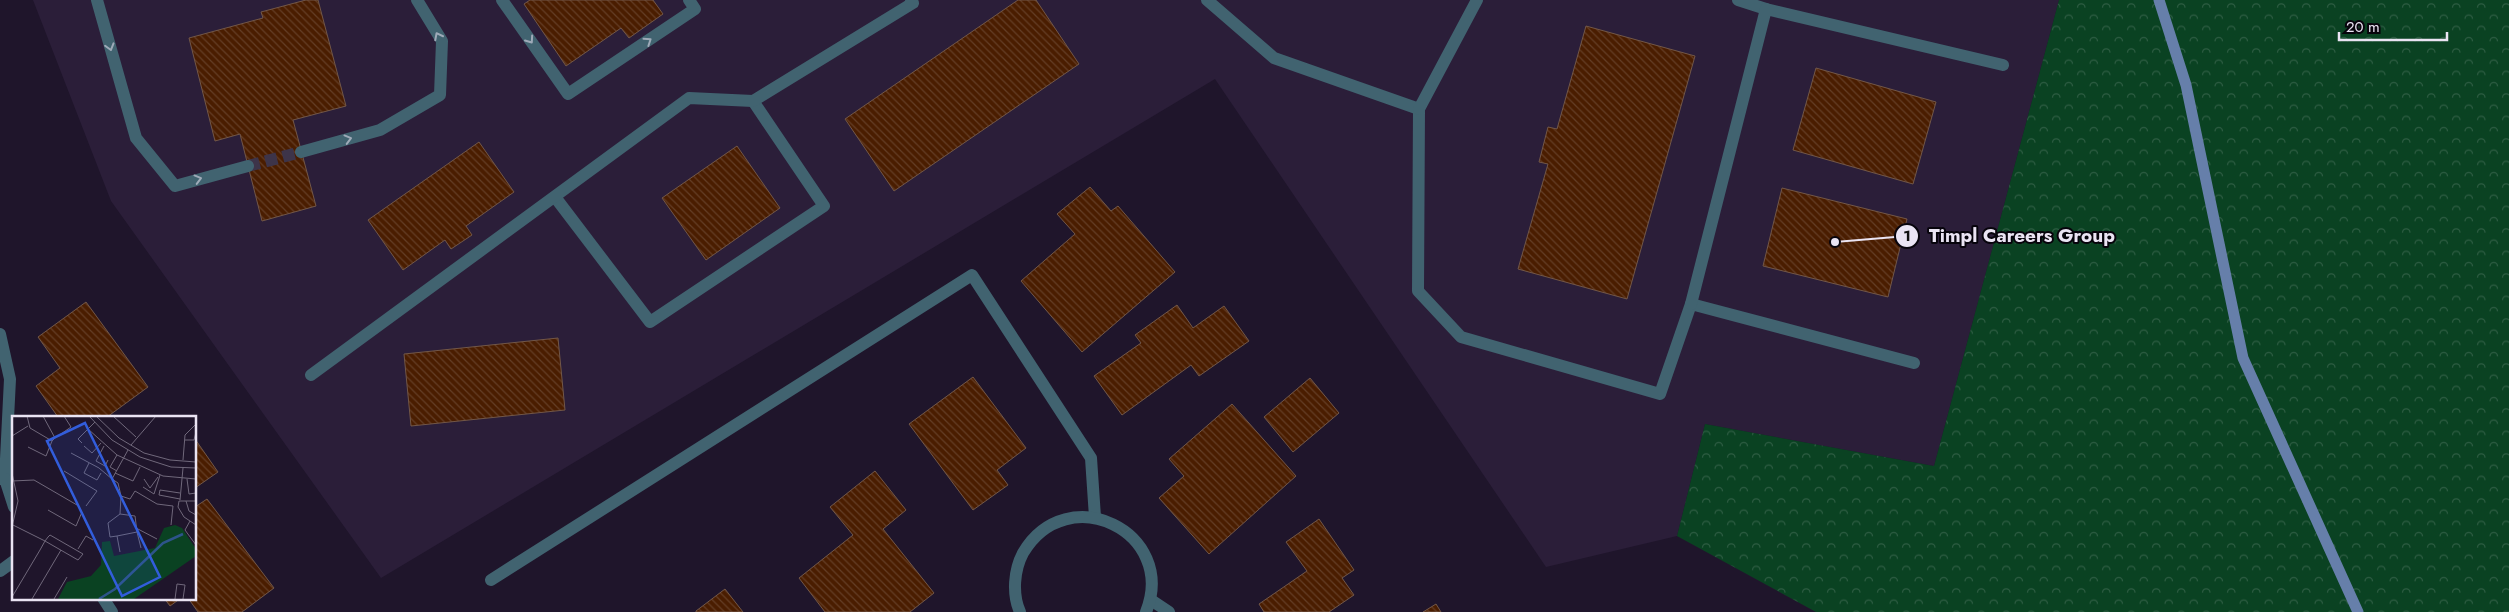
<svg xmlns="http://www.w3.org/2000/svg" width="2509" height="612" font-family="Jost,sans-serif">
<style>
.built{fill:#2b1e39}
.forest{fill:url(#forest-crowns)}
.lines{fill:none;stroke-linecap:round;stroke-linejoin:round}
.stream{stroke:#667faa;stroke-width:11}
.building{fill:url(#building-back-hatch);stroke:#725748}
.minor-tunnel{stroke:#3d3449;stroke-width:12;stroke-dasharray:12 6;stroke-linecap:butt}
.minor{stroke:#416370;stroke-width:12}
.oneway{stroke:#9eaab8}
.inset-river{fill:none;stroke:#2d548a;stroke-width:2.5}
.inset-road{fill:none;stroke:#70687b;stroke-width:1}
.view{fill:#325ddb;fill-opacity:0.15;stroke:#325ddb;stroke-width:2.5}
.inset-edge{fill:none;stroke:#eae4f3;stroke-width:2.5}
.leader{fill:none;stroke:#eae4f3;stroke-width:2}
.callout-dot{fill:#eae4f3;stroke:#07040c;stroke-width:2}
.mark-label{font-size:15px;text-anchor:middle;font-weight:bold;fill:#111}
.callout-label{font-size:19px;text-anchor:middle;font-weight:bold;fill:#eae4f3;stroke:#07040c;stroke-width:4;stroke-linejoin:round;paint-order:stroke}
</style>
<defs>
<pattern id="forest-crowns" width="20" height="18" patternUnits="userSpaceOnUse" patternTransform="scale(1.25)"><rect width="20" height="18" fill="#0a4222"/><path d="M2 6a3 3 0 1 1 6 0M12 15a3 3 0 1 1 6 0" fill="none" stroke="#2e5d43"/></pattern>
<pattern id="building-back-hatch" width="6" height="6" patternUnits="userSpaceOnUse" patternTransform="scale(1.25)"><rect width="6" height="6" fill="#4a1d00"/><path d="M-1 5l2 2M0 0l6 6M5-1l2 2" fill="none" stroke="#643e26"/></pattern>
</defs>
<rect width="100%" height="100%" fill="#1f152b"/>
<polygon class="built" points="33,0 2059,0 1934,466 1705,424 1677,536 1546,567 1215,79 381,578 111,201"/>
<polygon class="forest" points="2059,0 2509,0 2509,612 1816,612 1677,536 1705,424 1934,466"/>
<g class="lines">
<polyline class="stream" points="2159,0 2186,85 2243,358 2358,612"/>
</g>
<g class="building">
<polygon points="306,0 318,0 346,106 293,120 316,206 262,221 240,134 215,141 189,38 263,18 261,12"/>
<polygon points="530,0 653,0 663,14 629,38 621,28 566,66 524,4"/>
<polygon points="1018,0 1036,0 1079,64 894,191 845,119"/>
<polygon points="1586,26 1695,56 1627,299 1518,269 1548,164 1539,162 1548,127 1557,129"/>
<polygon points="1816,68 1936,102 1913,184 1793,150"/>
<polygon points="479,142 514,192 466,226 472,235 451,249 445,240 403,270 368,220"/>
<polygon points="737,146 780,208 706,260 662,198"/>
<polygon points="1090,187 1111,211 1118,206 1175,272 1082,352 1021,281 1075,234 1057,214"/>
<polygon points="1782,188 1907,219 1888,297 1763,266"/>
<polygon points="86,302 148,387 107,417 58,417 36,386 60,368 38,337"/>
<polygon points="1177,305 1193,328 1224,306 1249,341 1199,376 1191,365 1122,415 1094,376 1141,343 1135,335"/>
<polygon points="558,338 565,410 411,426 404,354"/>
<polygon points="973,377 1026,448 997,470 1008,485 973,510 909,424"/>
<polygon points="1310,378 1339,413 1293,452 1264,417"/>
<polygon points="1232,404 1296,476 1209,554 1159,498 1184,476 1169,459"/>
<polygon points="195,439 218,472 195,488"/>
<polygon points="875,471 906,510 883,529 934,593 910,612 825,612 799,578 853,535 830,507"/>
<polygon points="207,499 274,588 242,612 198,612 188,598 195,598 195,507"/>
<polygon points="1319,519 1354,570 1342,578 1354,595 1329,612 1264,612 1259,604 1307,571 1286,542"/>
<polygon points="725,589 743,612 696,612 696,611"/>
<polygon points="164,598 181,598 170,606"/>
<polygon points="1436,604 1441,612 1423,612"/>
</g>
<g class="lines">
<polyline class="minor-tunnel" points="248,166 301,152"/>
<g class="minor">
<polyline points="97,0 136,138 175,186 248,166"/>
<polyline points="502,0 568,94 695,9 689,0"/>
<polyline points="1207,0 1274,58 1419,109 1418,291 1461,337 1660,394 1691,304 1914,363"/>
<polyline points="1738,0 1766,9"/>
<polyline points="1419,109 1477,0"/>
<polyline points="301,152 380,130 440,95 442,41 417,0"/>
<polyline points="555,197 650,322 824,206 753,101"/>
<polyline points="1691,304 1766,9 2003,65"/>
<polyline points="0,334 10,379 5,479"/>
<polyline points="311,375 689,98 753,101 913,3 911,0"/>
<polyline points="0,479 5,479 14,507"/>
<polyline points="0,571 14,561"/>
<polyline points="491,580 972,275 1091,458 1095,517"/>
<polyline points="103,598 112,612"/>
<polyline points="1151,600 1169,612"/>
<path d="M 1020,612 C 1012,594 1014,570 1023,553 C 1067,478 1178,532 1146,612"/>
</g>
</g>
<defs><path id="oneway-chevron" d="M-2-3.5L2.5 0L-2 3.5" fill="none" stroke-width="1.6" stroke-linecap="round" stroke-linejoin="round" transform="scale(1.25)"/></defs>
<g class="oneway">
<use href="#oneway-chevron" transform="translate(438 36) rotate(-117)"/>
<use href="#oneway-chevron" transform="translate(530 40) rotate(55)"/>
<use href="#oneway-chevron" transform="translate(648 41) rotate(-34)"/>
<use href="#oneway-chevron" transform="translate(110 47) rotate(74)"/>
<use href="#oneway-chevron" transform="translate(348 139) rotate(-15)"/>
<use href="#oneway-chevron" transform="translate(198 179) rotate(-15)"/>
</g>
<g transform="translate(12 416)">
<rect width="184" height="184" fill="#1f152b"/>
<path d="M 163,109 L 170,112 L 184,133 L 184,140 L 122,183 L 46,183 L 55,166 L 79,160 L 89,149 L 90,126 L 98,125 L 102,140 L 143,132 L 152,112 Z" fill="#0a4222"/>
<path class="inset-river" d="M 87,183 L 103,173 L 151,127 L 171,118"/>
<path class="inset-road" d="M 15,0 L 18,12 L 40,25 L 43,22 L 31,0M 77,0 L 100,24 L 128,41 L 159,51 L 184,52M 84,0 L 107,22 L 132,37 L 158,44 L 184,46M 101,0 L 124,21M 83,6 L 76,13 L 105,39 L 151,60 L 184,63M 0,20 L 16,10M 43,22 L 59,11 L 52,0M 173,24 L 182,24 L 184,16M 70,27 L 66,23 L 76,13M 119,29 L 144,0M 72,30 L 80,37 L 89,27M 92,30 L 84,45 L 93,50 L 96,44M 16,31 L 34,40 L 40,25M 59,37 L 87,52 L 100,63 L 116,34M 171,44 L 173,19 L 184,8M 77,47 L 72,57 L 85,64 L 89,57M 52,55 L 85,75 L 74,90M 105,55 L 98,51 L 105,39M 0,57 L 6,85 L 0,111M 103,57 L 121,65 L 128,51M 100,63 L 106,67 L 109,80 L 108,98 L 96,107 L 98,121 L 105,120 L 108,136M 132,63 L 138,72 L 146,61M 175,63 L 177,78 L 184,77 L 184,71M 0,65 L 22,64 L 65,89M 131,71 L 142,78 L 148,59M 109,80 L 118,83 L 123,75 L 145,88 L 161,90 L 159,109M 168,83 L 147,79 L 148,74 L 168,77M 168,84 L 171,52M 174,85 L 177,95 L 184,99M 184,85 L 167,85 L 166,91 L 172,101 L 184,109M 36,94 L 64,110 L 70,96M 108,98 L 123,100 L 125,116M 178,105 L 173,114 L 184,129M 124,112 L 145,123M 105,120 L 125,116 L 129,132M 66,133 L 74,120 L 81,124M 0,181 L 28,134 L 33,125 L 36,121 L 38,119 L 71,138 L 66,144 L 33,125 L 1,109M 20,183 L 49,134M 42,183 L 55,161M 163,183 L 165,168 L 173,169 L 171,183"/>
<path class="view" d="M 73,7 L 148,161 L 110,180 L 35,25 Z"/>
<rect width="184" height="184" class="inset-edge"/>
</g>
<path class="leader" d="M1835 242L1907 236"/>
<g class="callout-dot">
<circle cx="1835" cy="242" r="5"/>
<circle cx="1907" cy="236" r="12"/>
</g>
<g class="mark-label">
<text x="1907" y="241">1</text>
</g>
<g class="callout-label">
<text x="2022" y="242">Timpl Careers Group</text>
</g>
<path d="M2339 32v8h108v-8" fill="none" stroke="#eae4f3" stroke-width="2.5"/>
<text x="2346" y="32" font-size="15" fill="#eae4f3" stroke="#07040c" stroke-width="4" paint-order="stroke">20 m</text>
</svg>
